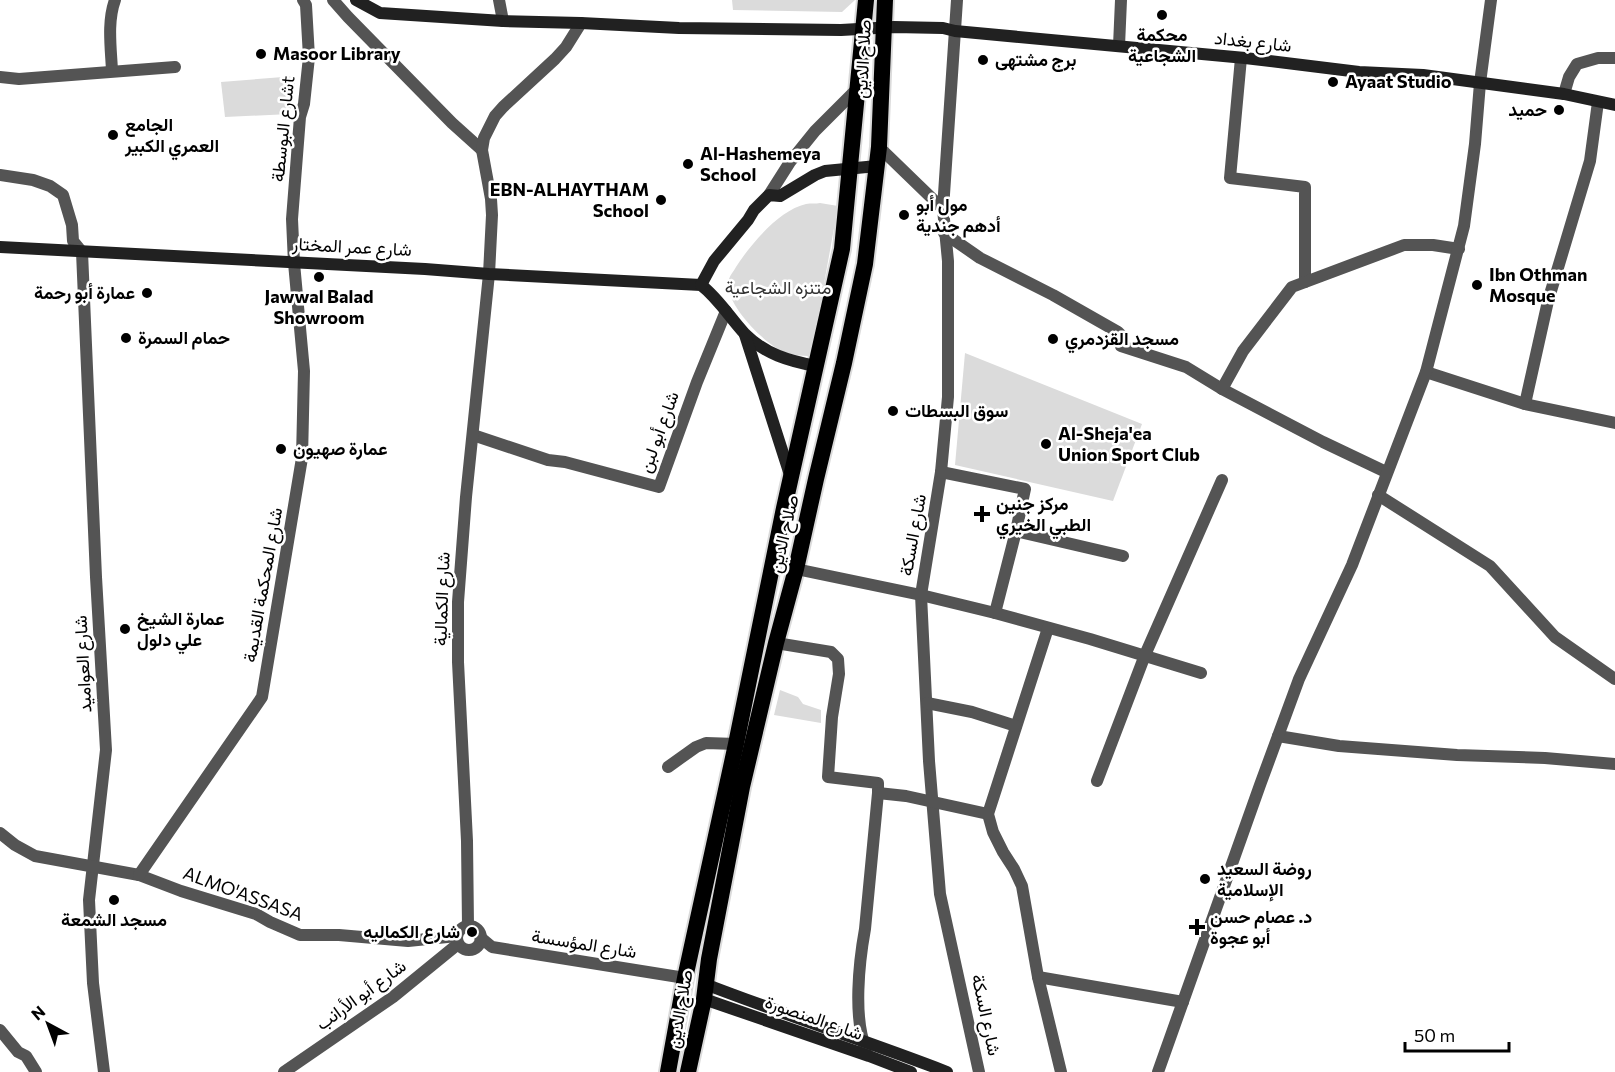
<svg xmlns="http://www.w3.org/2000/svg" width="1615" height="1072" font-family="Commissioner,Vazirmatn,sans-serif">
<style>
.green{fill:#dbdbdb}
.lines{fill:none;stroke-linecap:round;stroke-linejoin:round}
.trunk-casing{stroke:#dbdbdb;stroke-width:20}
.minor{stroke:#545454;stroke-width:12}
.secondary{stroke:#212121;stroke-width:12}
.trunk{stroke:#000;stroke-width:16}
.poi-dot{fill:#000;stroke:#fff;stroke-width:2}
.labels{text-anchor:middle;stroke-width:5;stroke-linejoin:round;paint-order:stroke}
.poi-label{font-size:18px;font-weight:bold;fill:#000;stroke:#fff;text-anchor:start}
.street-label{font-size:18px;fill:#000;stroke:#fff}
.park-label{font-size:18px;fill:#323232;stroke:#fff}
</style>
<rect width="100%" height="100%" fill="#fff"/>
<g class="green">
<polygon points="732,0 855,0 842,12 733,10"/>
<polygon points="296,76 290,114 225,117 221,82"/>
<path d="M 820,203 L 838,206 L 811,356 C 801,356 790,355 780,350 C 762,341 722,301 729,279 C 730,275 734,271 736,267 C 750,245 779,210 806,204 C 811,203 816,204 820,203 Z"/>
<polygon points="965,353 1142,424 1113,501 955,465"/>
<polygon points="780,690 798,697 803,704 821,710 821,723 774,715"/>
</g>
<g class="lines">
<g class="trunk-casing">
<g id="trunk">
<polyline points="668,1072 685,978 736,744 784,508 842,249 866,0"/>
<polyline points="688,1072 704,999 709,959 742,787 776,643 796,569 816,479 844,363 865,264 879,147 885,0"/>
</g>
</g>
<g class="minor">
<polyline points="333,0 348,17 452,123 482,150"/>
<polyline points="499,0 503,21"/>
<polyline points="957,0 943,209 948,261 948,397 941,472 921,595 929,761 940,894 979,1072"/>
<polyline points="1119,46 1121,0"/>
<polyline points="1241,58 1230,178 1305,187 1305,282"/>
<path d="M 112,71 C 111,48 107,22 115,0"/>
<polyline points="0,77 19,79 175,67"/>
<polyline points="1564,94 1569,77 1577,64 1598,58 1615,58"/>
<polyline points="879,147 943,209"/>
<polyline points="0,175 33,180 50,186 63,195 72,225 73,241 82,252 96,577 106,750 89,900 93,983 104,1072"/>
<polyline points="769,195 790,162 815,131 858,88"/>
<polyline points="944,233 980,258 1053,295 1118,332 1122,336 1121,346 1186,367 1222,389 1323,442 1386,472"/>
<polyline points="1426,372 1525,404 1615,423"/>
<polyline points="1222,389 1243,351 1292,287 1404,245 1433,245 1459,249"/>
<polyline points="1525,404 1548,301 1590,161 1598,102"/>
<polyline points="473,435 548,460 565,462 659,487 697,382 726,311"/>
<polyline points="941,472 1025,489 1016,531 995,613"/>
<polyline points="1378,495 1490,566 1555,637 1615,679"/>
<polyline points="1016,531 1123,556"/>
<polyline points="796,569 921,595 995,613 1090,639 1201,673"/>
<polyline points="1048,628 988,814 993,832 1003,852 1014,869 1022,886 1038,977 1061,1072"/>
<path d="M 776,643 L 831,652 L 838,659 L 839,674 L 832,717 L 828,777 L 878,783 L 878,793 L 865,929 C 859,962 853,1018 866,1049"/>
<polyline points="927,703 972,712 1016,726"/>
<polyline points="1278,736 1339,746 1457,755 1545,758 1615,764"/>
<polyline points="668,767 696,747 706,743 736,744"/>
<polyline points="1097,781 1145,655 1222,480"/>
<polyline points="878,793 906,796 988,814"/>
<polyline points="0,833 15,845 35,856 139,875 181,891 256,914 270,922 300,935 339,935 408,941 457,936"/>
<polyline points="139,875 262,697 302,458 304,371 294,263 292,219 300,117 304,104 309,57 306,5 303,0"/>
<polyline points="468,926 467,841 458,662 458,602 466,497 489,274 492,215 491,199 482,150 484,138 495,116 503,107 555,59 566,47 581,23"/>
<circle cx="469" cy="938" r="12"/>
<polyline points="480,937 492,947 685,978"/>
<polyline points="1038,977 1183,1002"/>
<polyline points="0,1030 18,1052 26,1056 36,1072"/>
<polyline points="284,1072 393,997 458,944"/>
<polyline points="1158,1072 1260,785 1299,679 1352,565 1426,372 1464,226 1475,144 1480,83 1491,0"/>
</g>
<g class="secondary">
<polyline points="356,0 380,13 503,21 581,23 679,28 841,30 894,27 943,28 955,31 1245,58 1359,72 1423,75 1564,94 1615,105"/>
<path d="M 0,247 L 425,269 L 489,274 L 701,285 C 719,299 730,318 745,334 C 765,354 789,361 816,366"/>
<polyline points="701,285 714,261 748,220 754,210 769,195 780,196 815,175 825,171 877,166"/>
<polyline points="745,335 790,475"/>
<path d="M 705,984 C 785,1015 867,1041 947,1072"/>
<polyline points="704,999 869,1056 911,1072"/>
</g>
<use href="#trunk" class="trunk"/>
</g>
<g class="poi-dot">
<circle cx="1162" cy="15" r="6"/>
<circle cx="261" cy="54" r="6"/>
<circle cx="983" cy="60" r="6"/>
<circle cx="1333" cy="82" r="6"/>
<circle cx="1559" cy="110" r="6"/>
<circle cx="113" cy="135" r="6"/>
<circle cx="688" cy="164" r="6"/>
<circle cx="661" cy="200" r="6"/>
<circle cx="904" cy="215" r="6"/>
<circle cx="319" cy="277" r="6"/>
<circle cx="1477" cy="285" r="6"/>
<circle cx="147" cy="293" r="6"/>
<circle cx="126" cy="338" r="6"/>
<circle cx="1053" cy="339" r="6"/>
<circle cx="893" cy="411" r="6"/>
<circle cx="1046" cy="444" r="6"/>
<circle cx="281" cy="449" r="6"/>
<path d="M979 505h6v6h6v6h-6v6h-6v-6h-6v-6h6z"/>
<circle cx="125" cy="629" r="6"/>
<circle cx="1205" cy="879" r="6"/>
<circle cx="114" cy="900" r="6"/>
<path d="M1194 918h6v6h6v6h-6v6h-6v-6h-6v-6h6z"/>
<circle cx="472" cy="932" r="6"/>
</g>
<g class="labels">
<g class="poi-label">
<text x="1162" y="41" text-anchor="middle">محكمة<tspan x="1162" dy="21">الشجاعية</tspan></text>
<text x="273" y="60">Masoor Library</text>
<text x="995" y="66">برج مشتهى</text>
<text x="1345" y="88">Ayaat Studio</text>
<text x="1547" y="116" text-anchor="end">حميد</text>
<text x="125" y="131">الجامع<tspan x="125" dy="21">العمري الكبير</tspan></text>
<text x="700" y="160">Al-Hashemeya<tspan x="700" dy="21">School</tspan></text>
<text x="649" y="196" text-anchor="end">EBN-ALHAYTHAM<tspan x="649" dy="21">School</tspan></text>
<text x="916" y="211">مول أبو<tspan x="916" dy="21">أدهم جندية</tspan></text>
<text x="1489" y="281">Ibn Othman<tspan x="1489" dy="21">Mosque</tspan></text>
<text x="135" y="299" text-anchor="end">عمارة أبو رحمة</text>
<text x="319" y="303" text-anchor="middle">Jawwal Balad<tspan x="319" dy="21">Showroom</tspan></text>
<text x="138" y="344">حمام السمرة</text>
<text x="1065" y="345">مسجد القزدمري</text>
<text x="905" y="417">سوق البسطات</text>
<text x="1058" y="440">Al-Sheja'ea<tspan x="1058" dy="21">Union Sport Club</tspan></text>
<text x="293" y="455">عمارة صهيون</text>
<text x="996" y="510">مركز جنين<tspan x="996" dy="21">الطبي الخيري</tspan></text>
<text x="137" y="625">عمارة الشيخ<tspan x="137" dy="21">علي دلول</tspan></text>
<text x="1217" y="875">روضة السعيد<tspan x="1217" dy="21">الإسلامية</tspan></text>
<text x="1210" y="923">د. عصام حسن<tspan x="1210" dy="21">أبو عجوة</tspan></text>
<text x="114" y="926" text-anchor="middle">مسجد الشمعة</text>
<text x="460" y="938" text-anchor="end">شارع الكماليه</text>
</g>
<g class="street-label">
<text transform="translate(1253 42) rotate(6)" y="6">شارع بغداد</text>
<text transform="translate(863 59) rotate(-87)" y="6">صلاح الدين</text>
<text transform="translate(283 129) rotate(-84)" y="6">شارع البوسطةt</text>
<text transform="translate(352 247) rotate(3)" y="6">شارع عمر المختار</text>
<text transform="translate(659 432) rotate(-70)" y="6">شارع أبو لبن</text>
<text transform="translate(784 534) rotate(-77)" y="6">صلاح الدين</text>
<text transform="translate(913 535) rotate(-80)" y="6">شارع السكة</text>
<text transform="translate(263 585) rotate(-80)" y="6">شارع المحكمة القديمة</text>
<text transform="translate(442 599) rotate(-88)" y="6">شارع الكمالية</text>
<text transform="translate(83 664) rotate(-93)" y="6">شارع العواميد</text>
<text transform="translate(243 894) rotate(20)" y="6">ALMO'ASSASA</text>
<text transform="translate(584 944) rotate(9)" y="6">شارع المؤسسة</text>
<text transform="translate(361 995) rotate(-36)" y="6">شارع أبو الأرانب</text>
<text transform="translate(680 1009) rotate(-80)" y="6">صلاح الدين</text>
<text transform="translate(986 1015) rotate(78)" y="6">شارع السكة</text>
<text transform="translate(814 1018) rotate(19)" y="6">شارع المنصورة</text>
</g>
<g class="park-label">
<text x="778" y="294">متنزه الشجاعية</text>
</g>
</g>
<g transform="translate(48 1024) rotate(319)" stroke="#ffffff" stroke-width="4.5" paint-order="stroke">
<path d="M0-4.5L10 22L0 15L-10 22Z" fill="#000000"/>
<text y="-9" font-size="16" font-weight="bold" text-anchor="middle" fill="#000000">N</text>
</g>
<path d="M1405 1042v9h104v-9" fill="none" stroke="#000000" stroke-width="3"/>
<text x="1414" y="1042" font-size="18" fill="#000000" stroke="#ffffff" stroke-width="4.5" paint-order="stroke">50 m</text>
</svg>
